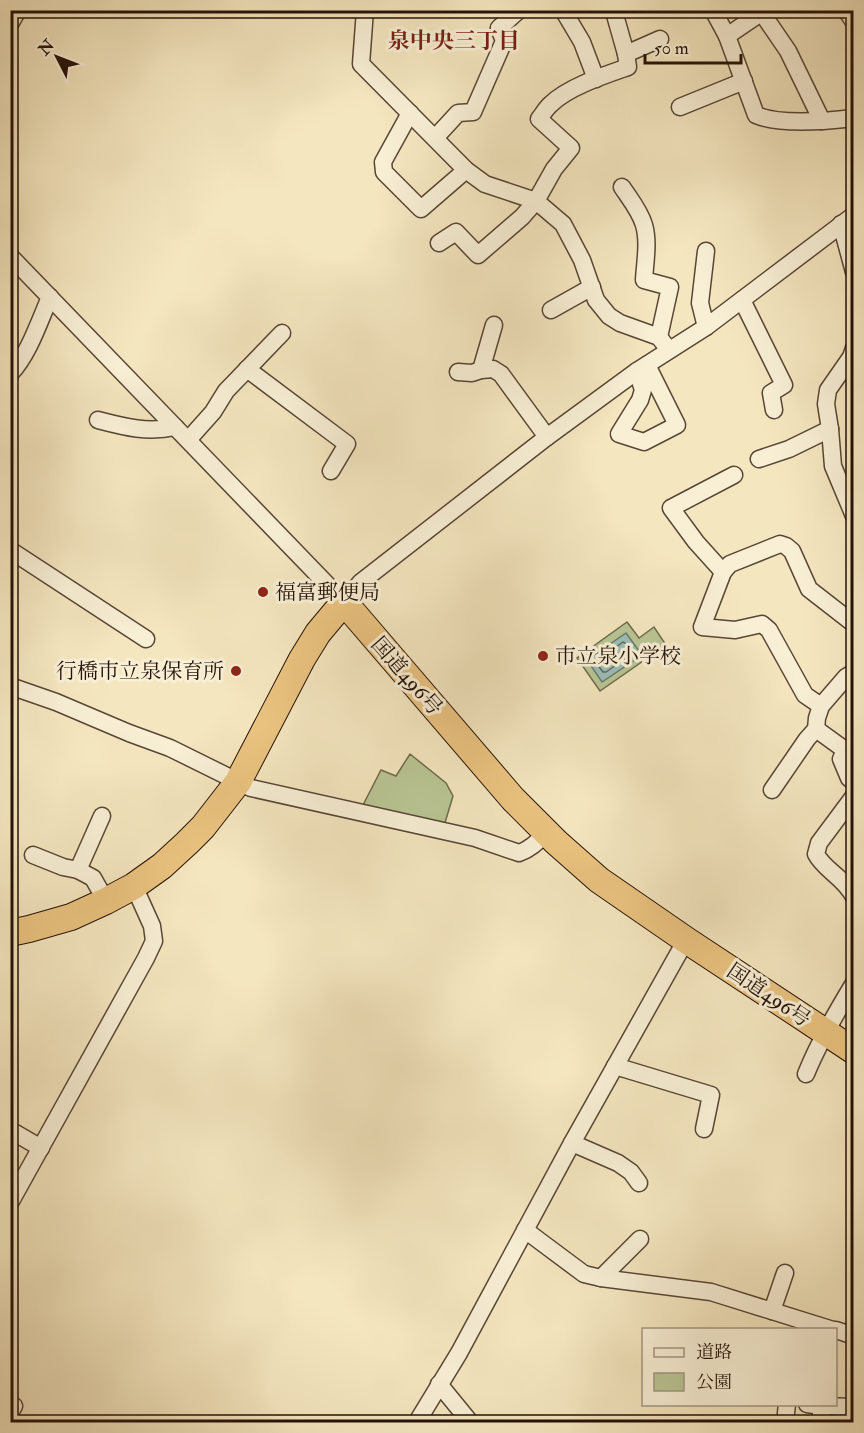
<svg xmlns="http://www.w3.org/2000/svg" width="864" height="1433" font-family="'IM FELL Double Pica','Noto Serif JP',serif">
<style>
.green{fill:#b9c694;stroke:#6e6c4e;stroke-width:1.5}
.water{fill:#9cbeb7;stroke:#6c7971;stroke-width:1.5}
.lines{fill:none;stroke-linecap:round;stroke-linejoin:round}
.shore{stroke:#606860;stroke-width:1.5}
.minor-casing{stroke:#584636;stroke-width:19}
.highway-casing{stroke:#241108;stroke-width:28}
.minor{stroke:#f8efd5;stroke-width:16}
.highway{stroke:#eac380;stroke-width:26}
.poi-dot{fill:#8f2418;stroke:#f8efd5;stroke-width:2}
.labels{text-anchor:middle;stroke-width:6;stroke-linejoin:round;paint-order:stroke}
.poi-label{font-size:21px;fill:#241108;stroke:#f8efd5;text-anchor:start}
.street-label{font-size:21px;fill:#241108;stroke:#f8efd5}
.neighbourhood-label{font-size:22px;font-weight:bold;fill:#7a1f14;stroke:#f8efd5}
</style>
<rect width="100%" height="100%" fill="#f4e6bf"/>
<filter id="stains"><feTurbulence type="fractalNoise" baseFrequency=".00333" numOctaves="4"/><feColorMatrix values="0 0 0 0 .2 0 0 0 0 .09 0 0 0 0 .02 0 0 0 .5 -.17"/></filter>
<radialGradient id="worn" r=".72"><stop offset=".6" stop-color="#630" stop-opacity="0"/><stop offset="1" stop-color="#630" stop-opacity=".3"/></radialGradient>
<g class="green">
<polygon points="627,622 639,638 654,627 666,645 600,691 577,658"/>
<polygon points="410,754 446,783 453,796 444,826 362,807 381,770 396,776"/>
</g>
<polygon class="water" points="626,633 642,655 602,682 587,660"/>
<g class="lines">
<path class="shore" d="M 623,642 C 627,643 632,650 632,654 L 606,672 L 603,672 L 597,664 L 597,661 Z"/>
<g class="minor-casing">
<g id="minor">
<polyline points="365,10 361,64 466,170 485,184 536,201 563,224 582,260 596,300 609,316 620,323 659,337 669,350"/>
<polyline points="563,10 582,42 596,79"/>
<polyline points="612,10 615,15 626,54"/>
<polyline points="713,10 727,36"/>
<path d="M 765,10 L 727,36 L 756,115 C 779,125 828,121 854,118"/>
<polyline points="846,10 854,22"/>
<polyline points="762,13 788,51 822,121"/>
<polyline points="10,24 18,10"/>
<polyline points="680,107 744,81"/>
<polyline points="410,113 383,162 384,172 421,209 466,170"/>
<polyline points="435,138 458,113 473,112 504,41 499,28 519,10"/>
<path d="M 622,187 C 630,199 640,211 644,225 C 649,242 645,262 644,280 L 670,287 L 659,337"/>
<polyline points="841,224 854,272"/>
<path d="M 439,243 L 456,232 L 478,255 L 522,217 L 536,201 L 554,169 L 571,148 L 539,119 C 543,114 546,108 551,104 C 568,87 605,75 628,67 L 626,54 L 660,39"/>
<polyline points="10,256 344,602 361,582 547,437 637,371 706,327 854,215"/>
<polyline points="742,300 784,385 771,393 774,410"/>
<polyline points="551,310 592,287"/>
<polyline points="706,327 700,303 706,251"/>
<polyline points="854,348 851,357 828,390 826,404 830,429 833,466 854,516"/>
<polyline points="247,369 347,444 331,471"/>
<polyline points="481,370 494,325"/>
<polyline points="637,371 643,390 640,400 619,434 644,442 677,425 647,365"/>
<polyline points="458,372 472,373 481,370 493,369 501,374 547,437"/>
<path d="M 10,374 C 29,354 39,322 50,297"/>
<path d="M 98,420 C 125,427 147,433 175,427"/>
<polyline points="188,440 213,412 226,391 282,333"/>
<polyline points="759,459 789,449 830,429"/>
<polyline points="10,550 146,639"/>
<polyline points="723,572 696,542 671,508 734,475"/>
<path d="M 10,686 L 56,702 L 129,733 L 170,748 L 251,788 L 475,838 L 519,853 C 531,849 538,841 546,833"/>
<polyline points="821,706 805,695 769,630 762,624 735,630 702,627 723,572 730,564 780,544 786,546 792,551 809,589 854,624"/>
<polyline points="816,729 845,750 841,759 849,778 854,782"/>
<polyline points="772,790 807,739 816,729 817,718 821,706 846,677 854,672"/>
<path d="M 854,796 L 819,843 L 816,854 C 824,870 844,877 854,897"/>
<polyline points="33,855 63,867 78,870 93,878 106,901"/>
<polyline points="78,870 102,816"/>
<polyline points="615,1066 711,1095 704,1129"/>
<path d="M 806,1074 C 819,1042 836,1013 854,983"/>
<polyline points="10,1130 41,1148"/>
<polyline points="572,1143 618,1163 631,1172 639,1183"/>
<polyline points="10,1203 146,958 154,941 152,926 134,886"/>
<polyline points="525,1230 584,1274 601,1278 640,1239"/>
<polyline points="601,1278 711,1292 833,1330"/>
<polyline points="772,1311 785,1273"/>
<polyline points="836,1330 854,1336"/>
<polyline points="439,1384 470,1422"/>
<polyline points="807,1404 822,1406 854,1407"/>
<polyline points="10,1413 14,1406"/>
<polyline points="417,1422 459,1353 572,1143 686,940"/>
<polyline points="785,1422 787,1404"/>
<polyline points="820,1422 822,1406"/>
</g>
</g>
<g class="highway-casing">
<polyline id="highway" points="10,933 29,929 71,917 106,901 134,886 162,866 187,843 203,827 238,782 302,659 318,633 344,602 513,799 556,842 599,880 686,940 854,1051"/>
</g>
<use href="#minor" class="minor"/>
<use href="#highway" class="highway"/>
</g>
<g class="poi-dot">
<circle cx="263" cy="592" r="6"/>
<circle cx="543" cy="656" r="6"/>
<circle cx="236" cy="671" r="6"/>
</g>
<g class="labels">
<g class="poi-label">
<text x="275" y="599">福富郵便局</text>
<text x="555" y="663">市立泉小学校</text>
<text x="224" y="678" text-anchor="end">行橋市立泉保育所</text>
</g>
<g class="street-label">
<text transform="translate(407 676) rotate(49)" y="7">国道496号</text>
<text transform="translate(769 995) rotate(34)" y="7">国道496号</text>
</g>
<g class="neighbourhood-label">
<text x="454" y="48">泉中央三丁目</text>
</g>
</g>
<rect width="864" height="1433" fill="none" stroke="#f4e6bf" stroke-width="36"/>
<rect x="12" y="12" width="840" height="1409" fill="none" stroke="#241108" stroke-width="3"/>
<rect x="18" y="18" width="828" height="1397" fill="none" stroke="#241108" stroke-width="1.5"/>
<rect x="642" y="1328" width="195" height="78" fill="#f8efd5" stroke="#a39683" stroke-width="1.5"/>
<rect x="654" y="1348" width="30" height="9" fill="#f8efd5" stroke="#a39683" stroke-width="1.5"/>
<text x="696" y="1358" font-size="18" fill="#241108">道路</text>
<rect x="654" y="1373" width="30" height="18" fill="#b9c694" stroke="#a39683" stroke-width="1.5"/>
<text x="696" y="1388" font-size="18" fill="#241108">公園</text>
<g transform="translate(57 57) rotate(312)" stroke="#f8efd5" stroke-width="4.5" paint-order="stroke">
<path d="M0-4.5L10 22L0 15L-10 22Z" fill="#241108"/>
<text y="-9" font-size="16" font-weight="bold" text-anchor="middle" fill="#241108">N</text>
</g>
<path d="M645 54v9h96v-9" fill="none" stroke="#241108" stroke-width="3"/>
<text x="654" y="54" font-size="18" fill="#241108" stroke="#f8efd5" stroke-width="4.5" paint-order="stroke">50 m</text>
<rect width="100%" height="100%" filter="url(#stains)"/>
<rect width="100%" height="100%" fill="url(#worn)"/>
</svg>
